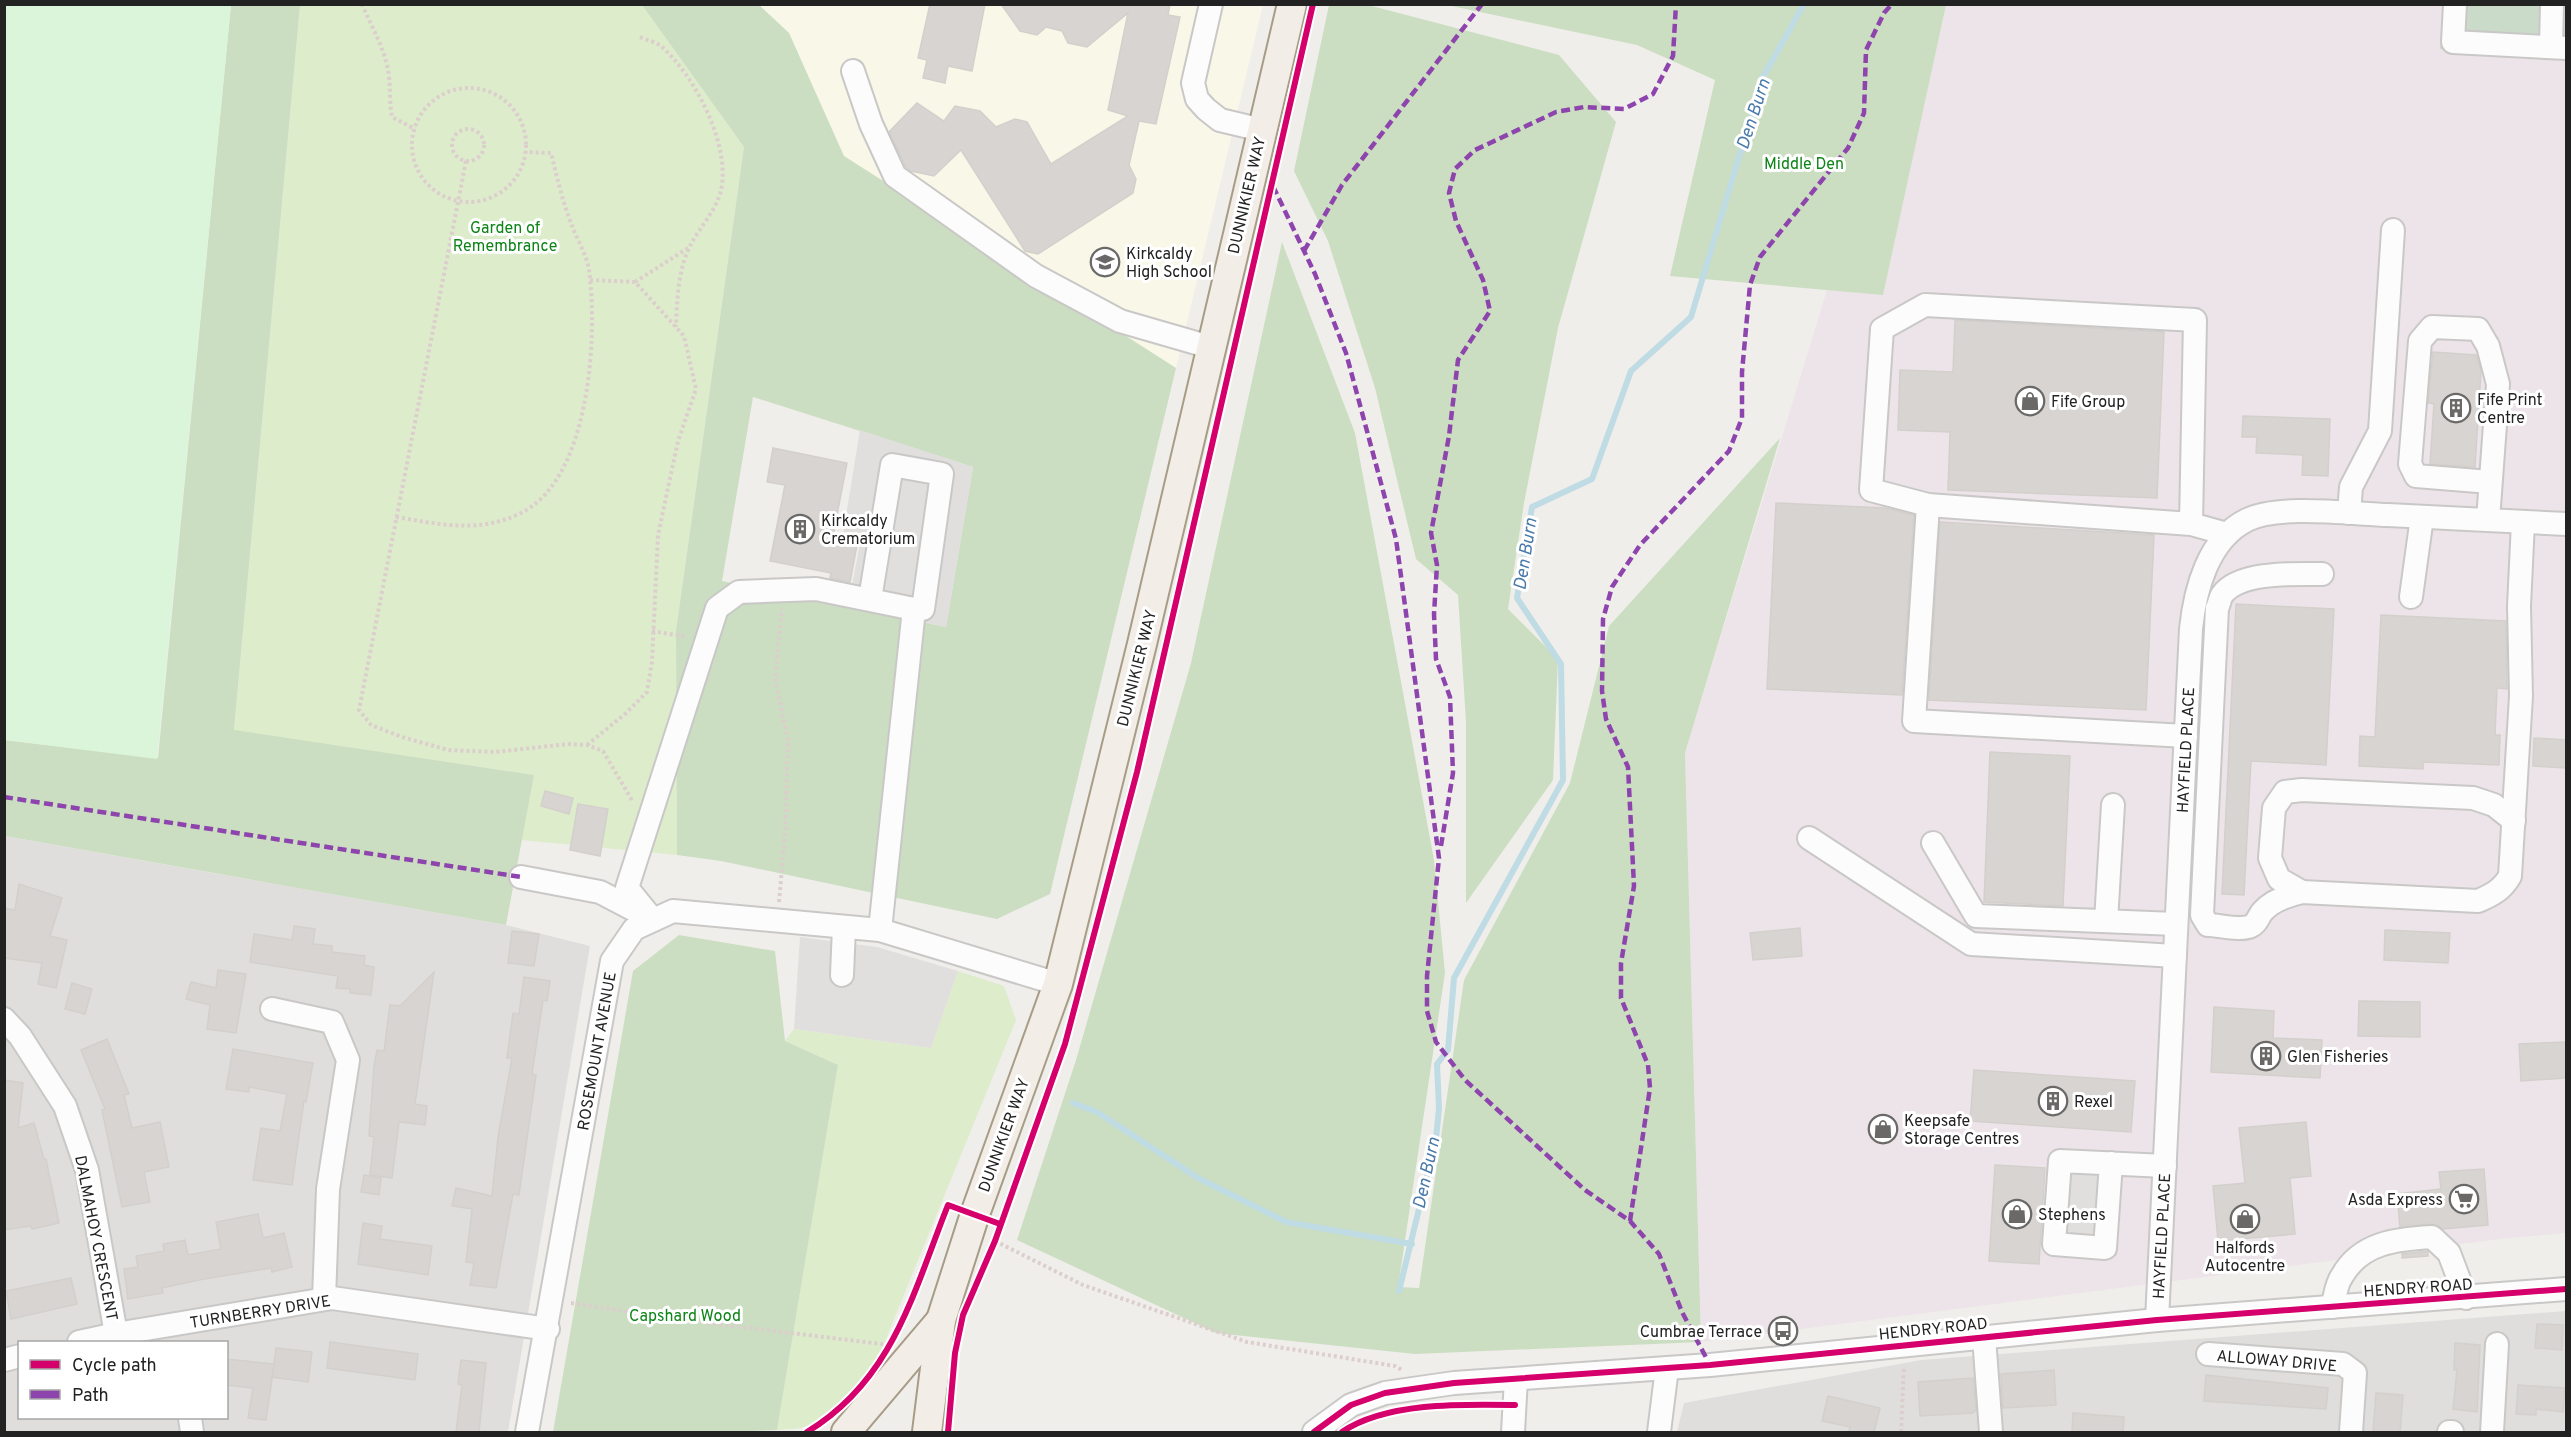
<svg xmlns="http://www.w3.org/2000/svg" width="2571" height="1437" font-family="Overpass,sans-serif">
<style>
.residential{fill:#dfdedc;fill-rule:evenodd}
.industrial{fill:#ede4e9}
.education{fill:#f8f7e8}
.grass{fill:#ddeccb}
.forest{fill:#cbdec1;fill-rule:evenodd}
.cemetery{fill:#cadbca}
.park{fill:#daf5da}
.parking{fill:#e0dfde}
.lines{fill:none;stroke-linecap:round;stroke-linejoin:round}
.stream{stroke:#bfdbe3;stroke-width:6}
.building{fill:#d7d4d2;stroke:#d3d0cc;stroke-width:1.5}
.minor-casing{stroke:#c9c8c7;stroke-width:26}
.major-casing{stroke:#a79c86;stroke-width:32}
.path{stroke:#dccecd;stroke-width:4;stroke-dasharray:3 3;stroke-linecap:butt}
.minor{stroke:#fdfcfc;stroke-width:22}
.major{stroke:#f3ede7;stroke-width:28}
.quiet{stroke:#8e44ad;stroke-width:4.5;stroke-dasharray:9 4.5;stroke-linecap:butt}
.cycleway-casing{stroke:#fff;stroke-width:10}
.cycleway{stroke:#d6006c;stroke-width:6}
.labels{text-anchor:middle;stroke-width:6;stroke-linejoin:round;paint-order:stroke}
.park-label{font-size:16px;fill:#0c8416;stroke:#fff}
.street-label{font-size:16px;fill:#222;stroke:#fff}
.poi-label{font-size:16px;fill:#222;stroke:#fff;text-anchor:start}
.water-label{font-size:18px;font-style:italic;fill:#4a7aab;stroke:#fff}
</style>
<rect width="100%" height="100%" fill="#f0eeeb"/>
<g class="residential">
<path d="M 4,836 L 506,925 L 590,946 L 508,1432 L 5,1432 ZM 20,1342 L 226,1342 L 226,1418 L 20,1418 Z"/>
<polygon points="2566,1311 2566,1432 1677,1432 1684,1403 1921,1360"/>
</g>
<polygon class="industrial" points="1946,5 2443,5 2440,48 2566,56 2566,1233 2500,1239 1701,1342 1685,753 1827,290 1883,294"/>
<polygon class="education" points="759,5 1263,5 1176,368 843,156 789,33"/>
<g class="grass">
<polygon points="300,5 642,5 744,147 676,631 677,855 521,840 534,775 234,731"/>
<path d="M 958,971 L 1004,986 L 1016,1020 L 881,1351 C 865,1376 830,1420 801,1428 C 793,1429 785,1429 777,1430 L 838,1065 L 785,1041 L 794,1029 L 931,1048 Z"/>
</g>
<g class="forest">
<polygon points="231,5 300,5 234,730 534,775 506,925 5,836 4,740 158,758"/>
<path d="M 642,5 L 759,5 L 789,33 L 844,156 L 1176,368 L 1050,894 L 997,919 L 721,861 L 677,855 L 676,631 L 744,147 ZM 753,397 L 973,467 L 946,627 L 722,581 Z"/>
<polygon points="1329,5 1368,5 1559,55 1616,122 1558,328 1524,503 1508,609 1558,659 1553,780 1466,903 1466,722 1458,595 1416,559 1375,388 1328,241 1294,171"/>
<polygon points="1447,5 1946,5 1883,295 1670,276 1715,80 1637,45"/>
<polygon points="1282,242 1355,433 1434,860 1445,973 1398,1287 1419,1288 1464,980 1570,783 1609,626 1780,438 1685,753 1701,1342 1415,1354 1216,1333 1017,1240 1076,1060 1191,663"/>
<polygon points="679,935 775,951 785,1041 838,1065 777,1430 722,1432 553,1432 633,971"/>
</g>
<polygon class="cemetery" points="2443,5 2566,5 2566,56 2440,49"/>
<polygon class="park" points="5,4 231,5 157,759 5,740"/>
<g class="parking">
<polygon points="860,430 973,467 946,627 848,607 861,538 843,534"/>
<polygon points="800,937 877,947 958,971 931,1048 794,1029"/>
<polygon points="2049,1166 2122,1170 2117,1256 2045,1252"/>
</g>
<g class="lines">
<g class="stream">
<polyline points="1073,1103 1097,1112 1198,1178 1286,1222 1412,1244"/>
<polyline points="1399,1291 1436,1139 1439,1108 1437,1064 1448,1050 1454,978 1563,780 1561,664 1517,598 1532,507 1592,479 1631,371 1691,317 1763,77 1804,4"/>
</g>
</g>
<g class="building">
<polygon points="930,4 985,4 972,71 948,66 945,83 923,78 927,60 918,58"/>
<polygon points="1001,4 1170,4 1168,15 1180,17 1156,124 1139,121 1129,165 1136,179 1133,193 1038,254 1025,251 961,150 934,176 911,171 906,167 889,132 917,103 944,121 955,106 980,111 996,127 1015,119 1027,122 1051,164 1128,116 1108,110 1128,13 1087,47 1068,43 1062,31 1046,27 1037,35 1020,31"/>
<polygon points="1955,320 2164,332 2157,498 1948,490 1950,432 1898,430 1900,370 1953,372"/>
<polygon points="2433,352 2476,355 2481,371 2475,467 2430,464 2434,404 2428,403"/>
<polygon points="2243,416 2330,419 2328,476 2302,475 2303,455 2256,453 2257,437 2242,437"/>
<polygon points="773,448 847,463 832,541 857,545 850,582 830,578 831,573 770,561 785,485 767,482"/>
<polygon points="1776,503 1885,508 1914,515 1902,695 1767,689"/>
<polygon points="1940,522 2154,535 2146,710 1929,700"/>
<polygon points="2236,604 2334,609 2326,765 2251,761 2244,895 2222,894"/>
<polygon points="2381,615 2506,621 2507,689 2497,688 2495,735 2500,735 2499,765 2423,762 2423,769 2359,766 2360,736 2375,737"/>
<polygon points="2534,738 2566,740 2566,768 2533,766"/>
<polygon points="1990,752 2070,756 2063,906 1984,902"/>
<polygon points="545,791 573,798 569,814 541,806"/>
<polygon points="578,804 608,809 600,856 570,850"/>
<polygon points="19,884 62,898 50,936 67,940 56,988 38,984 42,963 4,958 4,908 15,910"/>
<polygon points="294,926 315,929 313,944 332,946 332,952 365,956 364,965 374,967 371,995 350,993 350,989 336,988 338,976 250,962 254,934 292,940"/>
<polygon points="1800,928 1802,956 1753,960 1750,933"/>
<polygon points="2385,930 2450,933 2448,963 2384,960"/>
<polygon points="512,931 539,934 534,966 508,963"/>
<polygon points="218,970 246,974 236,1033 207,1029 210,1005 186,999 191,982 216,988"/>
<polygon points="434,972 415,1104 427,1106 425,1125 399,1122 392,1178 370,1175 374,1137 369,1136 374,1066 377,1050 384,1051 390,1005 400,1006"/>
<polygon points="524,977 550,981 547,1001 543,1000 532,1074 536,1075 519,1195 513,1194 496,1288 470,1285 474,1263 466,1262 472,1209 452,1206 456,1188 492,1196 498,1137 512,1058 507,1058 513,1013 519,1014"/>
<polygon points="72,983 92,989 85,1014 65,1009"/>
<polygon points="2359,1001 2420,1002 2420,1037 2358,1036"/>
<polygon points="2214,1007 2274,1011 2273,1038 2322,1040 2320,1078 2211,1072"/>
<polygon points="107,1039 129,1094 124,1095 132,1128 160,1122 169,1167 144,1172 150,1202 122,1207 102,1110 105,1109 81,1050"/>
<polygon points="2566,1042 2566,1078 2521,1081 2519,1044"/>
<polygon points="233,1049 313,1063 306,1102 304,1101 292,1185 253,1180 261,1128 280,1131 287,1094 249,1087 249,1092 226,1089"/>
<polygon points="1974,1070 2135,1081 2131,1132 1970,1121"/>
<polygon points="4,1080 23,1083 18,1128 34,1123 44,1159 46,1159 59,1223 32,1229 31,1226 4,1230"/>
<polygon points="2306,1122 2311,1176 2290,1178 2295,1234 2218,1241 2213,1186 2245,1183 2239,1128"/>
<polygon points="1995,1165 2045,1168 2039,1264 1989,1261"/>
<polygon points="2484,1169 2488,1225 2443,1229 2432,1224 2400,1227 2397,1194 2441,1189 2439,1172"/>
<polygon points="364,1175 381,1178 379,1195 361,1192"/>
<polygon points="258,1214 263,1238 284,1233 292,1267 272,1272 271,1268 204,1279 162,1288 163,1293 128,1299 124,1269 138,1267 136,1256 164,1251 163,1244 185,1240 188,1255 221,1249 216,1222"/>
<polygon points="363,1223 382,1226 380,1239 432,1246 428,1275 358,1264"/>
<polygon points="2428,1251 2428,1256 2402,1258 2402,1254"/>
<polygon points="71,1278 77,1304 11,1319 6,1291"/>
<polygon points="2537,1324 2563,1325 2562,1350 2535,1348"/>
<polygon points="330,1342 418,1354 415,1380 327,1368"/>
<polygon points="2455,1343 2480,1345 2477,1412 2453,1409 2457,1370 2454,1370"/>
<polygon points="276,1348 312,1352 308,1382 272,1377 274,1366 266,1420 248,1418 253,1388 226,1385 226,1359 274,1364"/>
<polygon points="461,1360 486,1363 479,1432 456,1432 462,1385 458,1384"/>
<polygon points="2054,1370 2056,1405 2003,1408 2001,1374"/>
<polygon points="2206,1375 2328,1388 2326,1409 2204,1401"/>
<polygon points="1973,1378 1976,1410 1973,1413 1920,1416 1918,1382"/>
<polygon points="2518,1385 2565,1388 2563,1412 2536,1409 2536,1415 2516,1414"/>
<polygon points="2376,1393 2403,1395 2400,1432 2373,1432"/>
<polygon points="1828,1396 1880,1408 1874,1432 1849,1432 1850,1427 1822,1421"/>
<polygon points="2073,1413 2124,1417 2123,1432 2072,1432"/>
</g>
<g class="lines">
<g class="minor-casing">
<g id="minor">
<polyline points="1211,4 1193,83 1197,99 1206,109 1220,120 1262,130"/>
<polyline points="2455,4 2453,42 2566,48"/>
<polyline points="2551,47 2552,4"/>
<polyline points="853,71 871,124 895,176 1036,276 1120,321 1210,347"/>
<polyline points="1928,505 1914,721 2186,736"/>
<polyline points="2349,513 2351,487 2380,431 2393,230"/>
<polyline points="2488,520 2498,384 2488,346 2478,329 2432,327 2420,341 2410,464 2416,476 2490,482"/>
<polyline points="2191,524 2195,320 1925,305 1882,329 1871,490 1928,505 2191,524 2227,534"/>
<path d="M 2322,574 C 2296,574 2239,571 2222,595 C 2220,598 2219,605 2217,608 L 2202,915 L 2208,925 C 2219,925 2241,931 2251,926 C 2258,923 2258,916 2263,911 C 2272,901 2289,895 2302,892 L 2478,901 C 2492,895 2502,890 2510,876 L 2521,696 L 2519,606 L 2523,522"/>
<polyline points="2411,597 2422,517"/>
<polyline points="1809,838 1971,944 2175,956"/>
<polyline points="1933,843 1976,916 2176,924"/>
<polyline points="521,877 600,892 644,915"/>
<polyline points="2302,892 2279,879 2270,858 2274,808 2285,792 2302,790 2473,798 2494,805 2514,821"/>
<polyline points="653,920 627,888 717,608 739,592 816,589 914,609 923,609 942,474 892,465 870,599"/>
<polyline points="2106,921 2113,805"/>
<polyline points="880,930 914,609"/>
<polyline points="842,975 844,927"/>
<polyline points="272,1009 332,1022 348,1060 328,1189 324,1299"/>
<polyline points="4,1019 20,1036 65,1106 87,1170 116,1334"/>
<polyline points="2111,1163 2105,1248 2054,1244 2060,1161 2165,1166"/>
<path d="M 2332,1307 C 2335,1298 2336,1284 2342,1276 C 2361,1242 2398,1239 2432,1237 L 2449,1253 L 2466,1298"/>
<path d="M 2157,1320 L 2191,629 C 2195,590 2208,539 2247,520 C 2278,504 2352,514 2388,515 C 2447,518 2507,521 2566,524"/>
<polyline points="1984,1337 1991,1432"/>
<polyline points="79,1342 116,1334 332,1298 548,1329"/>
<polyline points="2208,1354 2343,1364 2355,1373 2351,1432"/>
<polyline points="4,1360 20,1356"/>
<polyline points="190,1418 192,1432"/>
<polyline points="527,1432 612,961 634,929 673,911 880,930 1058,984"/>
<polyline points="1314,1432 1351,1405 1385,1393 1454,1383 1710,1365 2157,1320 2566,1289"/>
<polyline points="1513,1432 1516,1379"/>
<polyline points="1659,1432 1667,1368"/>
<polyline points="2449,1432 2452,1432"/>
<polyline points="2492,1432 2497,1344"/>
</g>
</g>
<g class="major-casing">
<g id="major">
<polyline points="846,1432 941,1320"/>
<polyline points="927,1432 941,1320 975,1214 1058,984 1142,644 1292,4"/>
</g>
</g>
<g class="path">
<path d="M 362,4 C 371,26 384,47 388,70 C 391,85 389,101 392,117 L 415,129"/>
<path d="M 640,37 C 646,40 656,42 661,46 C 694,75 728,140 722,185 C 719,208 700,226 690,246 C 678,270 677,300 676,327"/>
<circle cx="469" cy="145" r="57"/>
<circle cx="468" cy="145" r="16"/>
<polyline points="466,161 359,710 371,725 402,737 448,750 495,752 568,744 587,745 603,751 633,802"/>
<polyline points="635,282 688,248"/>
<path d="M 396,517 C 439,524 478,534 521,513 C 590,479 598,337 589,270 C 587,255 576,238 571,223 C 562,200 557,177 551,153 L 526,152"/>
<polyline points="652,631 687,637"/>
<polyline points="587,745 625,714 647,692 652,662 658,535 678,441 696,389 684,336 635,282 589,280"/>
<polyline points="779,902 785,835 788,740 775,679 782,609"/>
<polyline points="995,1241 1083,1285 1247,1342 1395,1366 1402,1370"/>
<polyline points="571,1303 675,1319 890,1345"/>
<polyline points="1901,1432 1904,1366"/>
</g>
<use href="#minor" class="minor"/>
<use href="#major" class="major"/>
<g class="quiet">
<polyline points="1273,186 1315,274 1346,353 1396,539 1439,858 1427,976 1427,1011 1436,1042 1465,1080 1585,1190 1630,1221 1659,1254 1682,1312 1710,1365"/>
<polyline points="1304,251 1342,185 1482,4"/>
<polyline points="4,797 521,877"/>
<polyline points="1441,846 1453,773 1450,697 1436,659 1434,614 1437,565 1431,533 1449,436 1458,360 1490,311 1483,280 1456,221 1449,193 1455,169 1475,150 1556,112 1584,107 1624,109 1653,94 1673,56 1676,4"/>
<polyline points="1630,1221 1650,1088 1648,1065 1621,998 1621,963 1634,886 1628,767 1606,719 1602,691 1603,619 1612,587 1640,545 1729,451 1742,418 1742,372 1750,285 1760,257 1848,148 1864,113 1866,50 1884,13 1892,4"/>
</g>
<g class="cycleway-casing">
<g id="cycleway">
<path d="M 807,1432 C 893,1380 913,1293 948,1205 L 1000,1224"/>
<polyline points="948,1432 955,1353 963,1315 995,1241 1065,1044 1137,772 1313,4"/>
<polyline points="1314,1432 1351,1405 1385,1393 1454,1383 1710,1365 2157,1320 2566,1289"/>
<path d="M 1342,1432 C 1386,1402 1463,1404 1515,1405"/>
</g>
</g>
<use href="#cycleway" class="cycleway"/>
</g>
<defs>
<g id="school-ring" transform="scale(1.5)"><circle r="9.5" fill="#fff" stroke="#6a6968" stroke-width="1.5"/><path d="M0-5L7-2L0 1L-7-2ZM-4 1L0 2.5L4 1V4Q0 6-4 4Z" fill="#6a6968"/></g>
<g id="shop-ring" transform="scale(1.5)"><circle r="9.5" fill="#fff" stroke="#6a6968" stroke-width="1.5"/><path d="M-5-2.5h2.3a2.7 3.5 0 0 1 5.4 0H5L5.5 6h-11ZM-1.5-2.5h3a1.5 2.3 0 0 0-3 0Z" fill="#6a6968"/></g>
<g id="building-ring" transform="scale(1.5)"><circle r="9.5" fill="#fff" stroke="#6a6968" stroke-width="1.5"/><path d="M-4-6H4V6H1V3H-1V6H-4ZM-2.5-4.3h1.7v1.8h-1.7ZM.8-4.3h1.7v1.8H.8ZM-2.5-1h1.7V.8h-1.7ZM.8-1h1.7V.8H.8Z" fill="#6a6968"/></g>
<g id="supermarket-ring" transform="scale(1.5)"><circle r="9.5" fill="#fff" stroke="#6a6968" stroke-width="1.5"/><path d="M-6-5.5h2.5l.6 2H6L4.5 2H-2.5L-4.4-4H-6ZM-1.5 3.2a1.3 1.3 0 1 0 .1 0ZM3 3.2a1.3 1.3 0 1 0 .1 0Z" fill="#6a6968"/></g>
<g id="bus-ring" transform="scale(1.5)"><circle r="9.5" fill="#fff" stroke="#6a6968" stroke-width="1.5"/><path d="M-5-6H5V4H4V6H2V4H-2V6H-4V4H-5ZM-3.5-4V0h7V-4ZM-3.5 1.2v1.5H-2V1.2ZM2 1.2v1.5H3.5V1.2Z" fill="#6a6968"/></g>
</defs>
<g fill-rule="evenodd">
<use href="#school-ring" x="1105" y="262"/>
<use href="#shop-ring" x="2030" y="401"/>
<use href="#building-ring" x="2456" y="408"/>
<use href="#building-ring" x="800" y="529"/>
<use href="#building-ring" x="2266" y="1056"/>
<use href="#building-ring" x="2053" y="1101"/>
<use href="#shop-ring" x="1883" y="1129"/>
<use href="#supermarket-ring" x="2464" y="1199"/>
<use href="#shop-ring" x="2017" y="1214"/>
<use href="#shop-ring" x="2245" y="1219"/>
<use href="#bus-ring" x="1783" y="1331"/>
</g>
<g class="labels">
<g class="park-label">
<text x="1804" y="169">Middle Den</text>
<text x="505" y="233">Garden of<tspan x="505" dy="18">Remembrance</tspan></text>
<text x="685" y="1321">Capshard Wood</text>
</g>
<g class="street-label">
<text transform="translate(1246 195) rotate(-77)" y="6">DUNNIKIER WAY</text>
<text transform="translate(1136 668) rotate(-76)" y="6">DUNNIKIER WAY</text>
<text transform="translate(2185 750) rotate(-87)" y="6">HAYFIELD PLACE</text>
<text transform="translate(596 1051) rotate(-80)" y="6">ROSEMOUNT AVENUE</text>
<text transform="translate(1003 1135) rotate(-70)" y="6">DUNNIKIER WAY</text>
<text transform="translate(2161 1236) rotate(-87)" y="6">HAYFIELD PLACE</text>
<text transform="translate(97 1238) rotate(79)" y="6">DALMAHOY CRESCENT</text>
<text transform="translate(2418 1287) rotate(-4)" y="6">HENDRY ROAD</text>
<text transform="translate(260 1311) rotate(-9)" y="6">TURNBERRY DRIVE</text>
<text transform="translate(1933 1328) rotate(-6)" y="6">HENDRY ROAD</text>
<text transform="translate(2277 1360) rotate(5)" y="6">ALLOWAY DRIVE</text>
</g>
<g class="poi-label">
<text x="1126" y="259">Kirkcaldy<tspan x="1126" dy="18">High School</tspan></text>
<text x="2477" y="405">Fife Print<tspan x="2477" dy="18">Centre</tspan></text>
<text x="2051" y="407">Fife Group</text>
<text x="821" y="526">Kirkcaldy<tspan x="821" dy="18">Crematorium</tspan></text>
<text x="2287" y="1062">Glen Fisheries</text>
<text x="2074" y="1107">Rexel</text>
<text x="1904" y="1126">Keepsafe<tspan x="1904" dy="18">Storage Centres</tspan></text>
<text x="2443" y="1205" text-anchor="end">Asda Express</text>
<text x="2038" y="1220">Stephens</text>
<text x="2245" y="1253" text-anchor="middle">Halfords<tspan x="2245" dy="18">Autocentre</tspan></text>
<text x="1762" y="1337" text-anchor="end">Cumbrae Terrace</text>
</g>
<g class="water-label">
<text transform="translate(1753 114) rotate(-72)" y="6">Den Burn</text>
<text transform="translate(1525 554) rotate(-81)" y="6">Den Burn</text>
<text transform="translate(1426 1173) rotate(-78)" y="6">Den Burn</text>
</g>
</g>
<rect width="2571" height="1437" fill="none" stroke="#222222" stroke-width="12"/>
<rect x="18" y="1341" width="210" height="78" fill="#ffffff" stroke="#a7a7a7" stroke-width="1.5"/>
<rect x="30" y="1360" width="30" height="9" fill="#d6006c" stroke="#a7a7a7" stroke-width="1.5"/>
<text x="72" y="1371" font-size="18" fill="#222222">Cycle path</text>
<rect x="30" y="1390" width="30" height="9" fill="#8e44ad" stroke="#a7a7a7" stroke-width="1.5"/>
<text x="72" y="1401" font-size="18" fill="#222222">Path</text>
</svg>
